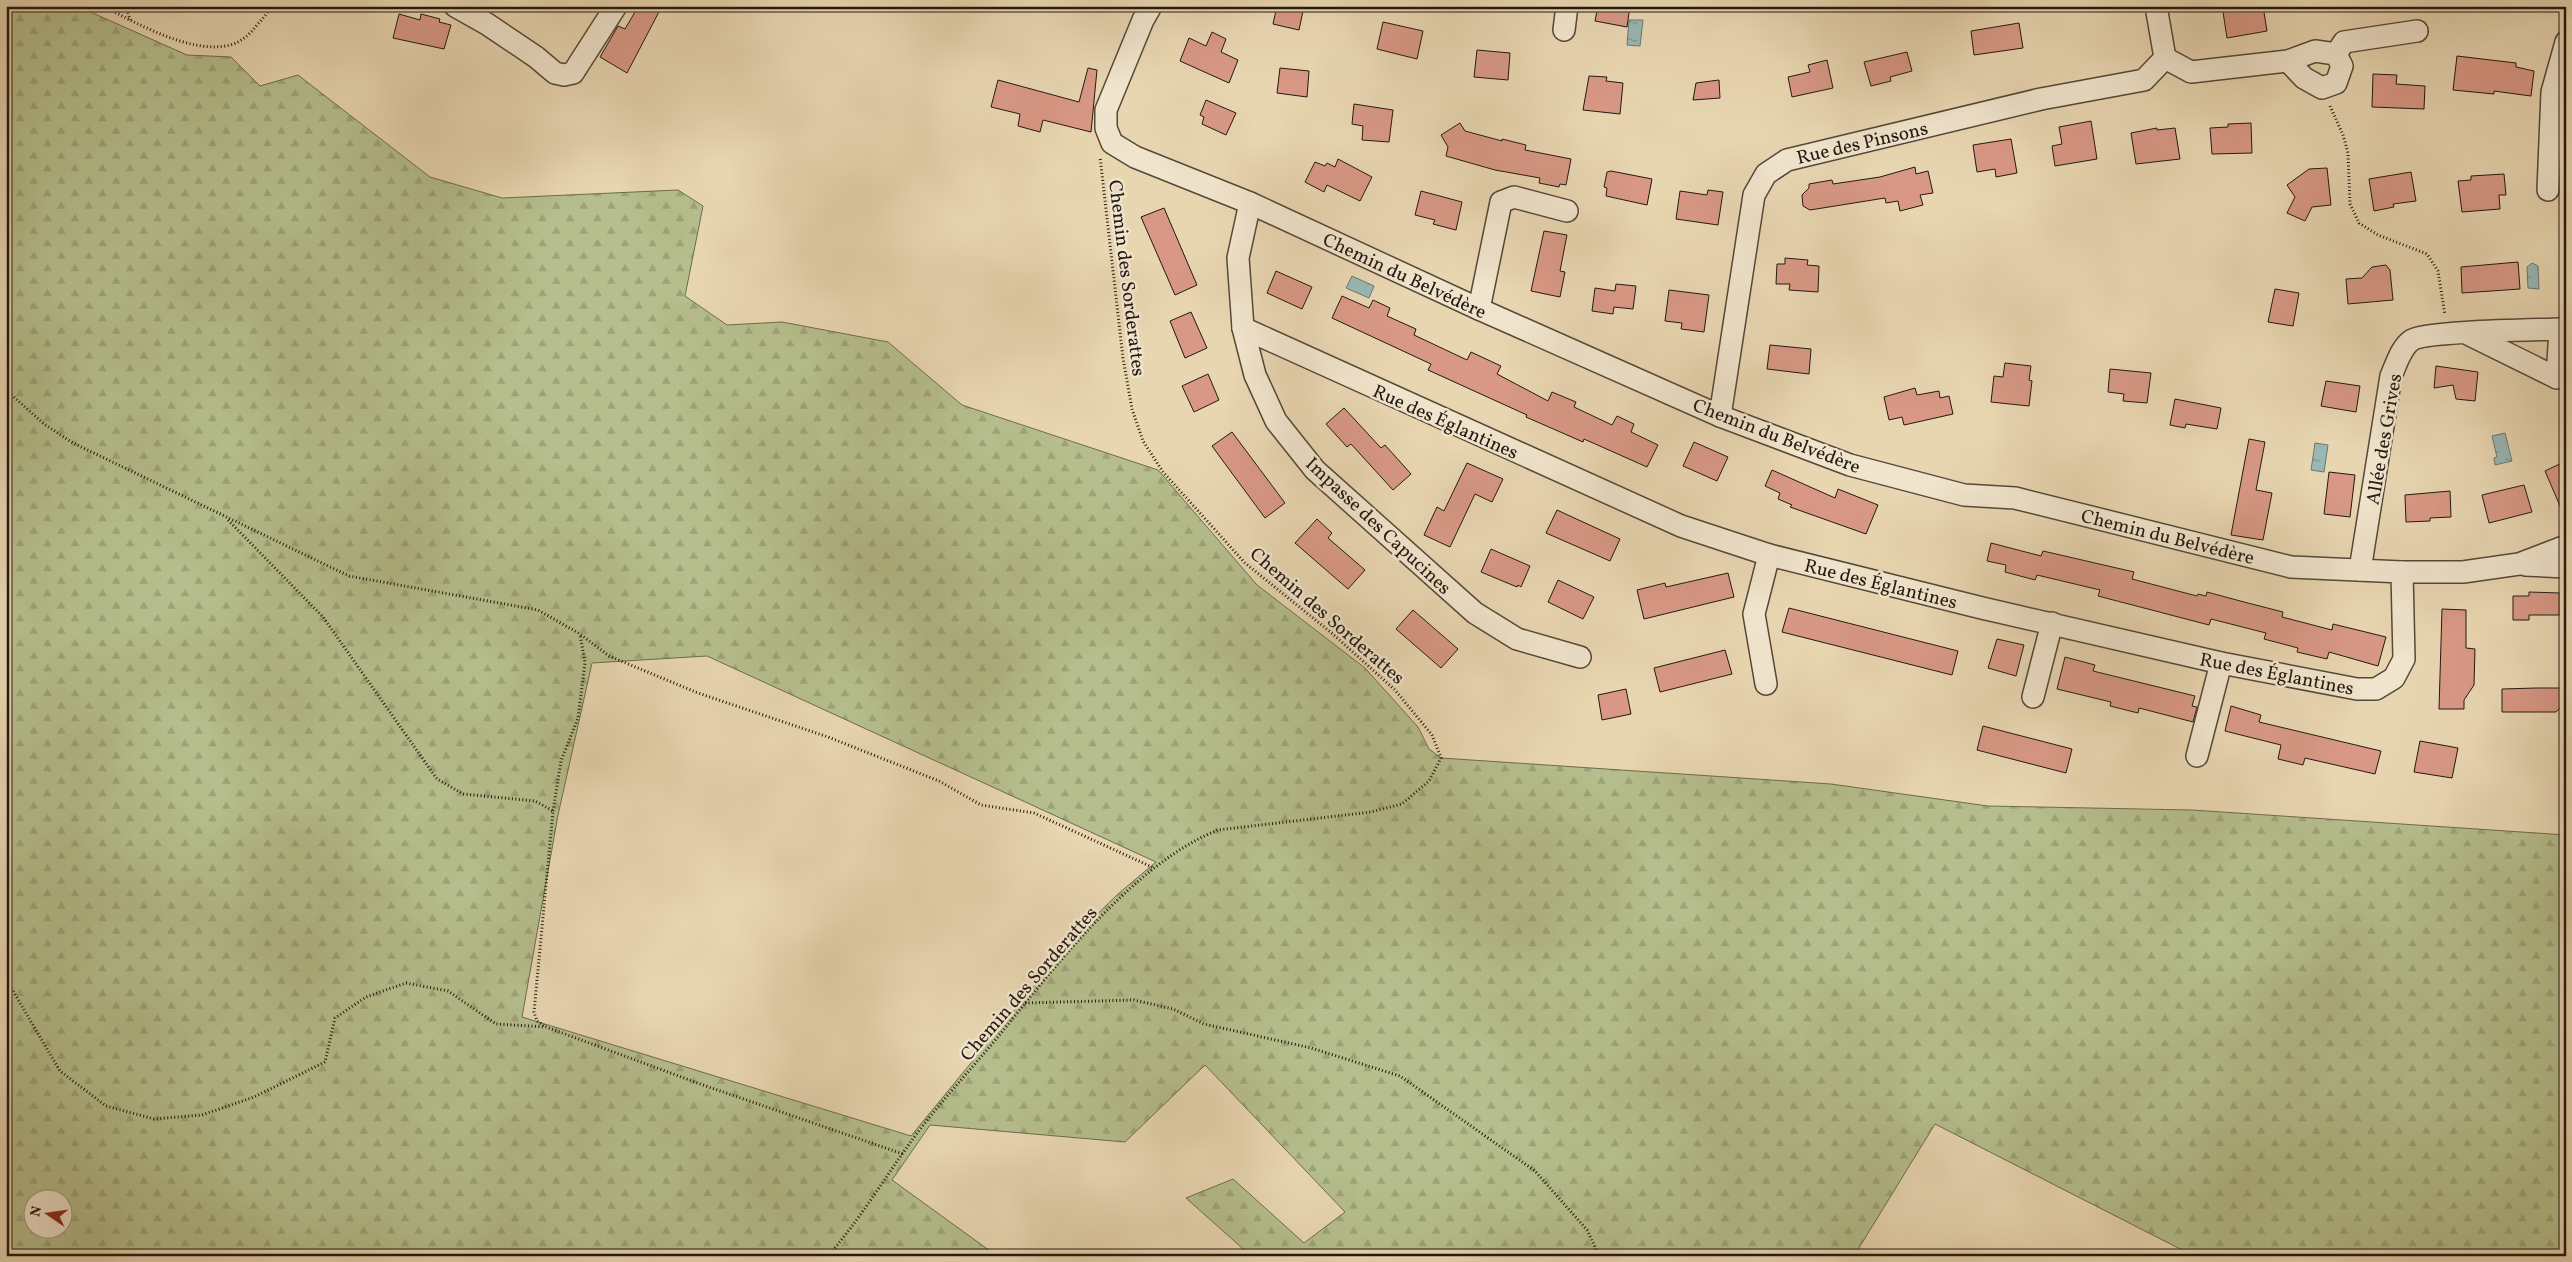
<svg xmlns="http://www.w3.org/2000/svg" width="2572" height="1262" font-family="Vollkorn,serif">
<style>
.forest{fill:url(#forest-firs);stroke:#6c6b4e;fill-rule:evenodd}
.water{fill:url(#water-ripples);stroke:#6a7772}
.building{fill:#d89885;stroke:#241810}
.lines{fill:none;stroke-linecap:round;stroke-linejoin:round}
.minor-casing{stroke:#554838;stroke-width:24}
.path{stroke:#241810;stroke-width:3;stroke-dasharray:1 2.5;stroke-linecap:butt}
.minor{stroke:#f0e4cc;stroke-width:21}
.labels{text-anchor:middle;stroke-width:5;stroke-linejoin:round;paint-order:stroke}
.street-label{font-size:19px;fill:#241810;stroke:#f0e4cc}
</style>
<defs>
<pattern id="forest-firs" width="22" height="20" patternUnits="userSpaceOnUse" patternTransform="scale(1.25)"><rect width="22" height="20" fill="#b5be8c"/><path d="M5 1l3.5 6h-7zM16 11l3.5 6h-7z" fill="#9ca378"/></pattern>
<pattern id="water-ripples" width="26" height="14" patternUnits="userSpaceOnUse" patternTransform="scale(1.25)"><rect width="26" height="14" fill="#99b7b4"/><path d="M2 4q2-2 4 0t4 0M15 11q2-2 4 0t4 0" fill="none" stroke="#7d9491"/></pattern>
</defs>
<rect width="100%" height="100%" fill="#e8d6b1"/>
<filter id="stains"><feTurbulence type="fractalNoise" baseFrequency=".004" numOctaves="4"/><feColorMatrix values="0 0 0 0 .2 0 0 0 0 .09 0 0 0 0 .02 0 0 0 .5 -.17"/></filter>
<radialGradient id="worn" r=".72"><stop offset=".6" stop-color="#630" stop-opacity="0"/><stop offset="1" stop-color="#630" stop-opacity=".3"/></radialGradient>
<path class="forest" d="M 6,6 L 77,6 L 187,55 L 231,57 L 260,86 L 298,75 L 430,177 L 502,198 L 678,190 L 703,206 L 685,296 L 727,325 L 782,322 L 888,342 L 962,405 L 1158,470 L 1257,585 L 1365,668 L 1418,727 L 1429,749 L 1441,758 L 1831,784 L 1988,806 L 2192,810 L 2566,835 L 2566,1256 L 2194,1256 L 1935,1124 L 1854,1256 L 1251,1256 L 1186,1198 L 1233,1179 L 1304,1243 L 1345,1212 L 1205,1065 L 1125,1142 L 930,1125 L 892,1180 L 997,1256 L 6,1256 ZM 707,656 L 1156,862 L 1118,894 L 1076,935 L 911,1136 L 522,1017 L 558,815 L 592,663 ZM 32,1200 L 62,1200 L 62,1230 L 32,1230 Z"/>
<g class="water">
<polygon points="1629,20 1643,20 1640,46 1627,45"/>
<polygon points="2532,263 2538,266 2539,289 2528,288 2527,267"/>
<polygon points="1352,276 1374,286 1369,298 1346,288"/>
<polygon points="2505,433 2512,461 2495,465 2494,458 2497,457 2492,436"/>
<polygon points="2315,443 2328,445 2324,472 2311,470"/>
</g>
<g class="building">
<polygon points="635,6 662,6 627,73 600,57 618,26 625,29 635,12"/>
<polygon points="1277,6 1304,6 1299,30 1273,24"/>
<polygon points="1598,6 1630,6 1627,27 1595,21"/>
<polygon points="2263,6 2267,31 2227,38 2223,12"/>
<polygon points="399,14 420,20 421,14 440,19 439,22 451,25 444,49 393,38"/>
<polygon points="1383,22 1423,31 1417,59 1377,49"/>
<polygon points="2019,23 2023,48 1974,55 1971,31"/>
<polygon points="1212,32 1226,39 1221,52 1238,60 1229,83 1180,61 1189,38 1206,46"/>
<polygon points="1477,50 1510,53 1508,80 1474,77"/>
<polygon points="1907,52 1912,71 1890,77 1891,81 1871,86 1864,62"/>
<polygon points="2457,56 2516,63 2516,67 2534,71 2531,96 2494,91 2494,94 2453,90"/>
<polygon points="1827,60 1833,88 1792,97 1788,77 1810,72 1808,65"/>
<polygon points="1088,68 1097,70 1091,132 1043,120 1040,132 1018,126 1020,114 991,107 998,80 1079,102"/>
<polygon points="1280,68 1309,71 1307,97 1277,93"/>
<polygon points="2373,74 2397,75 2396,84 2425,86 2424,109 2372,107"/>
<polygon points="1589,76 1607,77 1606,81 1623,83 1620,114 1583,110"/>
<polygon points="1719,80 1720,98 1693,100 1696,83"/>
<polygon points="1206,100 1236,113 1226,135 1202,124 1204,117 1200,115"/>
<polygon points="1354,104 1393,110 1389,142 1362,140 1363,126 1352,124"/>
<polygon points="2091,121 2097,159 2055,166 2052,146 2062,144 2059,127"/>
<polygon points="1460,123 1465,131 1502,141 1502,139 1526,145 1525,150 1571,159 1566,185 1560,184 1559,187 1539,183 1540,178 1495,170 1446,156 1448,147 1441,135"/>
<polygon points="2251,123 2252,153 2212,154 2210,128 2228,127 2228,124"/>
<polygon points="2157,128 2157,130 2175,128 2180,159 2136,164 2131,133"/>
<polygon points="2011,139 2017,173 1996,177 1995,169 1977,172 1973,145"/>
<polygon points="1338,159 1372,177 1360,201 1327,185 1324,192 1305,182 1315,162 1325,166 1327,163 1335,167"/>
<polygon points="1915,167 1916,174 1928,171 1933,193 1920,195 1923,205 1900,211 1898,201 1886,203 1885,198 1810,210 1803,206 1802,195 1809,188 1809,184 1832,180 1833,184 1880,177"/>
<polygon points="2327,168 2331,205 2312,207 2305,221 2287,213 2295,197 2287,185 2309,169"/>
<polygon points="1611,171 1652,179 1647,205 1606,196 1607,188 1604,187 1607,172"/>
<polygon points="2411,172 2416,201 2393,204 2394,207 2374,211 2369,179"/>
<polygon points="2504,174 2506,195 2499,195 2500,209 2462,212 2458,181 2471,180 2471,176"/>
<polygon points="1708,190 1723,192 1718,225 1676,219 1680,191 1707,195"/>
<polygon points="1421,191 1462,202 1456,230 1433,224 1435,220 1415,215"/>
<polygon points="1164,208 1197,285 1175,295 1141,217"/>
<polygon points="1544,231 1567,235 1560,271 1565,272 1560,297 1531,291"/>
<polygon points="1785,258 1808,260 1807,265 1819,266 1818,292 1789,290 1790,284 1776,284 1777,264 1785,264"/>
<polygon points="2518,262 2520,289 2462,293 2461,267"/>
<polygon points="2386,265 2390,270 2393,300 2348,304 2346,279 2362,278 2372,267"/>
<polygon points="1276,271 1312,287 1302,309 1267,293"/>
<polygon points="1616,284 1636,286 1633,309 1614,307 1613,314 1592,311 1595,288 1615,291"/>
<polygon points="2275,289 2299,293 2293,326 2268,322"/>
<polygon points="1669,290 1709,295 1704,332 1681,329 1682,323 1665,321"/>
<polygon points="1342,296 1369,308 1373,300 1390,308 1387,316 1416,329 1414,335 1467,360 1471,352 1501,366 1497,374 1548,401 1552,392 1576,402 1574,407 1612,425 1617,416 1634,424 1631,432 1658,445 1647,467 1584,439 1583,442 1526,417 1527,415 1428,370 1431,364 1332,318"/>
<polygon points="1191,312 1207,348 1185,358 1170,321"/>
<polygon points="1770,345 1811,349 1809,374 1767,369"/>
<polygon points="2005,363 2031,366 2029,380 2032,381 2029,406 1991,402 1994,376 2003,377"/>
<polygon points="2436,366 2478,372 2475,401 2456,399 2453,385 2434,388"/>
<polygon points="2110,369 2151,373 2147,403 2123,401 2124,394 2108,392"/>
<polygon points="1208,374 1219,400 1194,412 1182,386"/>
<polygon points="2326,381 2360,386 2356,412 2321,406"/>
<polygon points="1915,388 1917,395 1939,391 1940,398 1949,396 1953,414 1904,425 1902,417 1889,420 1884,397"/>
<polygon points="2175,399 2221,408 2217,429 2186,424 2185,428 2170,425"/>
<polygon points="1344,408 1381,448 1385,445 1411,474 1393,490 1351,444 1347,447 1326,424"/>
<polygon points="1232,432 1285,503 1265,518 1212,446"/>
<polygon points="2249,439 2265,442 2256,490 2272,493 2263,540 2231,535"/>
<polygon points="1694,442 1728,457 1717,481 1683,466"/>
<polygon points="2566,461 2566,520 2545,471"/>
<polygon points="1467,463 1503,479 1492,502 1475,494 1450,547 1424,535 1437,507 1444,511"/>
<polygon points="1772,470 1835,498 1838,489 1878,505 1866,534 1790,507 1792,505 1778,499 1780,493 1765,486"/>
<polygon points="2329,472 2355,475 2350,517 2324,514"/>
<polygon points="2524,485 2532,512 2489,523 2482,495"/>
<polygon points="2450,491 2451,517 2430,518 2430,521 2406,522 2405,495"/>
<polygon points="1557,510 1620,539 1610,561 1546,533"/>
<polygon points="1317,519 1332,533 1328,538 1365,570 1348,589 1295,543"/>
<polygon points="1991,543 2041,556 2043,551 2134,572 2132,579 2197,596 2198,594 2206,596 2207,592 2244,602 2283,612 2282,617 2332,630 2333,624 2386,637 2378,666 2329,652 2327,659 2297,652 2298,648 2264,639 2266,633 2211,619 2209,625 2098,596 2100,590 2037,575 2035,580 2005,572 2006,565 1987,561"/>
<polygon points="1491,549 1530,566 1521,587 1518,585 1517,587 1481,572"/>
<polygon points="1728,573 1734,597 1644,619 1637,590 1665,583 1666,587"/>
<polygon points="1558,580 1594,597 1583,619 1548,602"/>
<polygon points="2529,592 2560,593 2560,615 2529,615 2529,620 2513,620 2513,596 2529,596"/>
<polygon points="1789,608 1958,651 1952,675 1782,632"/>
<polygon points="2442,609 2466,610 2466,648 2475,649 2474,685 2464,700 2464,709 2439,709"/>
<polygon points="1413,610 1458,649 1441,668 1396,629"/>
<polygon points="1997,639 2024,645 2016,676 1988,668"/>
<polygon points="1725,650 1732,674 1660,692 1654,668"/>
<polygon points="2065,657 2095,665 2093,671 2195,696 2192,706 2197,707 2193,722 2139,708 2138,713 2110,706 2111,702 2057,689"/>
<polygon points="2536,688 2562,688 2562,706 2556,712 2502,712 2502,689"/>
<polygon points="1626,689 1631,714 1602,720 1598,695"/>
<polygon points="2231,706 2261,715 2259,722 2381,751 2375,774 2305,758 2303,765 2278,759 2281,745 2225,731"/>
<polygon points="1983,726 2072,749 2066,773 1977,750"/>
<polygon points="2420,741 2458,748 2452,778 2414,772"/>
</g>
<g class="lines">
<g class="minor-casing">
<g id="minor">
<polyline points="455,6 487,24 536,57 555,73 564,75 573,73 616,6"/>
<polyline points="1151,6 1143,20 1106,110 1106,128 1112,143 1135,157 1250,203 1479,309 1720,416 1850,465 1964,495 2015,498 2291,567 2402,572 2463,572 2519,564 2566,546"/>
<polyline points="1564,30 1567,6"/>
<polyline points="2336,54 2344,42 2417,31"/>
<polyline points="2165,58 2191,72 2288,61 2304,78 2322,88 2336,83 2342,66 2336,54 2315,51 2288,61"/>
<polyline points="2548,190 2552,92 2566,42"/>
<polyline points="1250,203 1238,258 1243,328 1681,526 1769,555 1982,608 2221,663 2357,689 2376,689 2394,678 2404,659 2402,572"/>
<polyline points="1479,309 1501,202 1514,197 1567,211"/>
<polyline points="1243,328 1255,375 1276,421 1315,470 1475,613 1517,639 1580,657"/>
<polyline points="1720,416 1754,195 1766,174 1787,160 2041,99 2144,80 2165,58 2156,6"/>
<polyline points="2525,565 2566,567"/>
<path d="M 2360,570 L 2391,376 C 2396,365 2401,347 2412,340 C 2426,331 2536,330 2560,329 L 2557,378 L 2468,334"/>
<polyline points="1766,684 1754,614 1769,555"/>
<polyline points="2033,697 2052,623"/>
<polyline points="2197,756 2221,663"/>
</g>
</g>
<g class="path">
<path d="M 103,6 C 136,23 192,55 230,45 C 242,42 250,34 257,25 C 262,19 268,14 270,6"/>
<polyline points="126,6 130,20"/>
<polyline points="2330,106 2343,135 2348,153 2350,204 2359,223 2378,235 2427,254 2438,271 2445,315"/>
<polyline points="6,390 44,424 73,443 349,576 538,610 580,634 609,656 698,693 828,737 939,781 981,805 1034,813 1154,868"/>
<polyline points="228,520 323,617 437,779 463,794 535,801 553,811 534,1012 537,1021 546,1027"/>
<polyline points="553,811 561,761 578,718 585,663 580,634"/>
<polyline points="6,979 60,1071 106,1106 154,1119 202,1115 254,1097 325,1062 335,1018 366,997 406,983 448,991 496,1024 546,1027 703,1085 903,1154"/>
<polyline points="1025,1003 1134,1000 1173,1009 1204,1024 1311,1048 1400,1076 1535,1171 1587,1230 1596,1249 1594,1256"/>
<path d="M 828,1256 C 863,1216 889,1170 921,1128 C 945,1097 972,1068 997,1038 C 1053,969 1134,863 1218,830 L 1371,812 L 1402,804 L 1429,781 L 1441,758 L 1432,735 L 1395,690 L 1334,635 L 1245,563 L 1163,472 L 1143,441 L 1132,409 L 1123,358 L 1100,157"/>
</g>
<use href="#minor" class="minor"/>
</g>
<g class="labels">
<g class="street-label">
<text transform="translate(1862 142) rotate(-13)" y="7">Rue des Pinsons</text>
<text transform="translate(1405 275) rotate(25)" y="7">Chemin du Belvédère</text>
<text transform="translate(1128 278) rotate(83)" y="7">Chemin des Sorderattes</text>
<text transform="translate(1446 421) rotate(24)" y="7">Rue des Églantines</text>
<text transform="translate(1777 435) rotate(21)" y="7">Chemin du Belvédère</text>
<text transform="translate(2383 439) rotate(-80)" y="7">Allée des Grives</text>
<text transform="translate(1379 525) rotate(43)" y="7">Impasse des Capucines</text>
<text transform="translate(2168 536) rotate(14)" y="7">Chemin du Belvédère</text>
<text transform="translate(1881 583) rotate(14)" y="7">Rue des Églantines</text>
<text transform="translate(1328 615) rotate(41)" y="7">Chemin des Sorderattes</text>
<text transform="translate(2277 673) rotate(11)" y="7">Rue des Églantines</text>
<text transform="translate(1028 983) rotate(-49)" y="7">Chemin des Sorderattes</text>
</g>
</g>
<rect width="2572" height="1262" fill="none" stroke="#e8d6b1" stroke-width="25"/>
<rect x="8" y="8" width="2557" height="1247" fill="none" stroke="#241810" stroke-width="2.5"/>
<rect x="12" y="12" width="2547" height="1237" fill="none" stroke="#241810"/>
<g transform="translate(48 1214) rotate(283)"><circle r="24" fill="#f0e4cc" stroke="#9e9281"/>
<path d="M0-4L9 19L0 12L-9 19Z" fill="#8f2418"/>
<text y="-8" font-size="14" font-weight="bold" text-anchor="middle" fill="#241810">N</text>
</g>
<rect width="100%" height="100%" filter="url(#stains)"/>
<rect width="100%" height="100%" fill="url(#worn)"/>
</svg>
